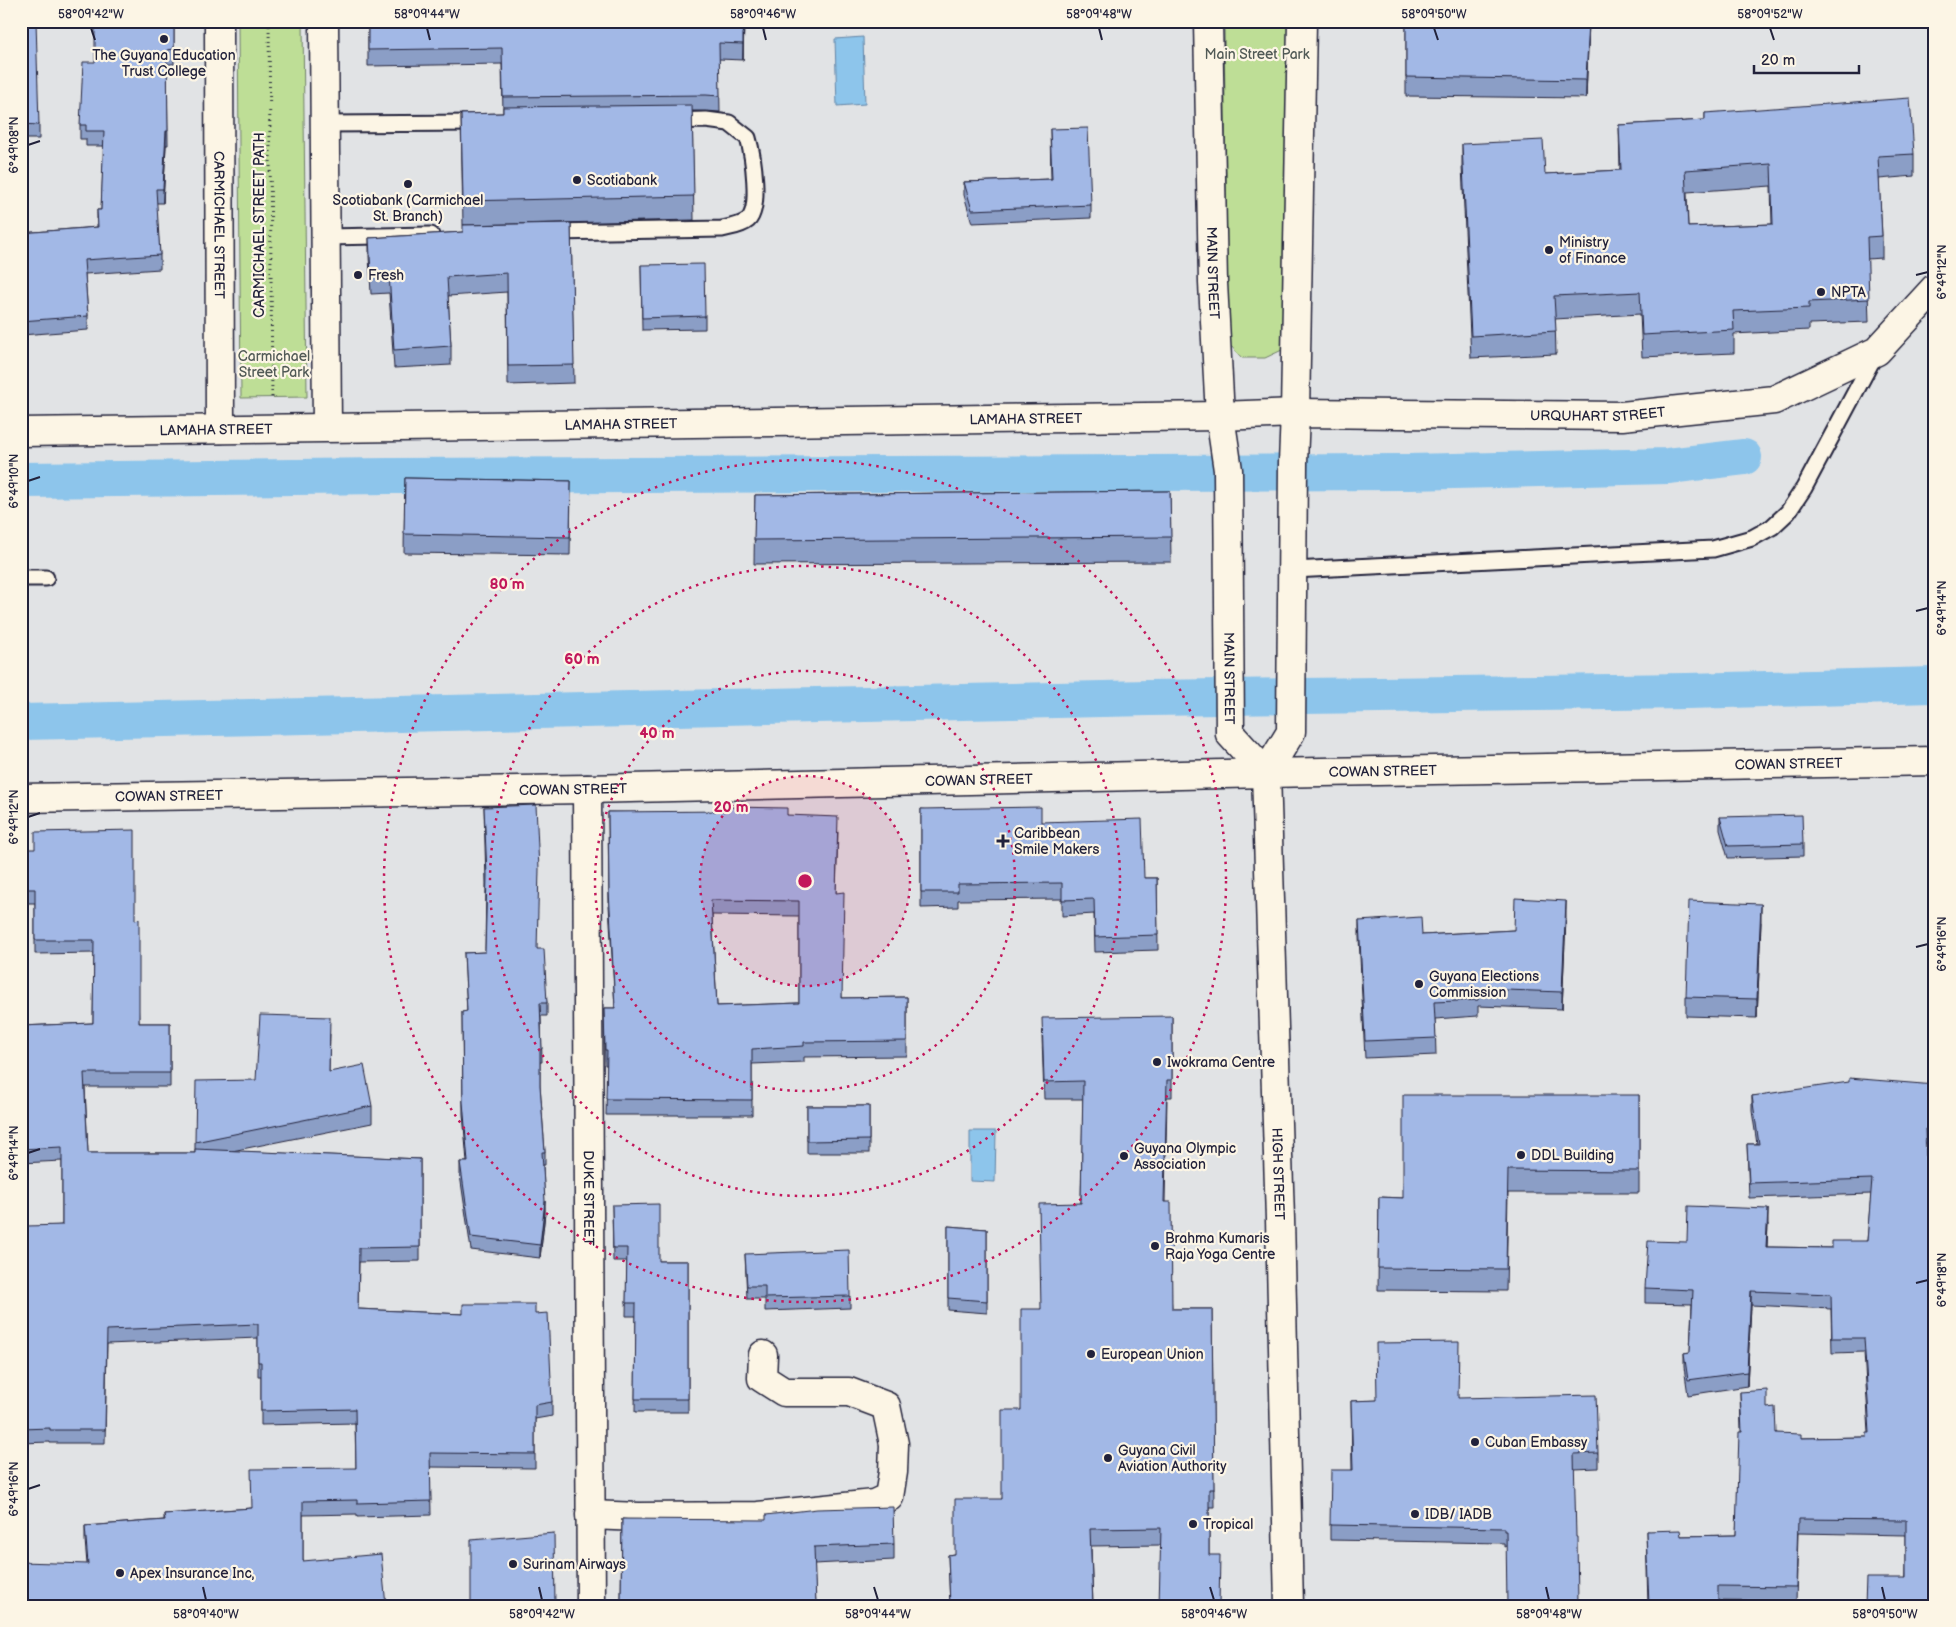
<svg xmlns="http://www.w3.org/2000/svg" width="1956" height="1627" font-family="'Balsamiq Sans',sans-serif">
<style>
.green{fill:#bede96;stroke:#708068}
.water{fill:#8dc5eb;stroke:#6284a5}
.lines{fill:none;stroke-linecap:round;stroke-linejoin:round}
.canal{stroke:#8dc5eb;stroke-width:36}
.service-casing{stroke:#22223b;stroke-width:19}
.minor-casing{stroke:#22223b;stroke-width:31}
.tertiary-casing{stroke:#22223b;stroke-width:31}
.secondary-casing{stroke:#22223b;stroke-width:31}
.path{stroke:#22223b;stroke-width:3;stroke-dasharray:1 4;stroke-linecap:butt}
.service{stroke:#fcf5e5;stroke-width:15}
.minor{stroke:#fcf5e5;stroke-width:28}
.tertiary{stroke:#fcf5e5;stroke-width:28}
.secondary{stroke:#fcf5e5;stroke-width:28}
.wall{fill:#8b9ec6;stroke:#22223b;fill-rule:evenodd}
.shaded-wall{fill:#7181a1;stroke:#22223b}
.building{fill:#a2b8e6;stroke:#22223b;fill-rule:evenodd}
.ticks{fill:none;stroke:#22223b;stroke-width:2}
.ring{fill:none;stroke:#c2185b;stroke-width:2.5;stroke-dasharray:2.5 5}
.poi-dot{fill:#22223b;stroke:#fcf5e5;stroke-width:2}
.labels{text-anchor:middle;stroke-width:4.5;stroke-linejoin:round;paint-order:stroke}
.park-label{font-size:14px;fill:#515a56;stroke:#fcf5e5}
.poi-label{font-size:14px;fill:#22223b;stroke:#fcf5e5;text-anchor:start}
.street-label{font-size:14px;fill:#22223b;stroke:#fcf5e5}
.centre{fill:#c2185b;stroke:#fcf5e5;stroke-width:2.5}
.ring-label{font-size:15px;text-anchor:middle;font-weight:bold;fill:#c2185b;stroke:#fcf5e5;stroke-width:4.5;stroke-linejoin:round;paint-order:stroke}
.neatline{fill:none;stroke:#22223b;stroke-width:2}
.ticks-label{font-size:12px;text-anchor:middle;fill:#22223b}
</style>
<rect width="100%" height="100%" fill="#e1e3e5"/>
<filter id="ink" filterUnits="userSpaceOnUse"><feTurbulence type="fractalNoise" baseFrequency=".02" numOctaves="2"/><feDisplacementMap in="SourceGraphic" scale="10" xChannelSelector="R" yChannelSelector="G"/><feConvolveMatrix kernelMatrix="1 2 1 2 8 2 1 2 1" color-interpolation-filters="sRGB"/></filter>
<g filter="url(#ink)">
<g class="green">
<polygon points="238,21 303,21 307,397 241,398"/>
<polygon points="1224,21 1289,21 1288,334 1282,350 1265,358 1242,358 1228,343"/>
</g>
<g class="water">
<polygon points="863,37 865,104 837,106 835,39"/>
<polygon points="970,1131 996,1131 995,1182 970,1181"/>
</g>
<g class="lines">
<g class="canal">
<polyline points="21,480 390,476 1409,472 1668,466 1744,457"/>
<polyline points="21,722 1149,698 1687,691 1935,685"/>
</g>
<g class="service-casing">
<g id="service">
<polyline points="325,124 481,123"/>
<path d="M 552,232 L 722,229 C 730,227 741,226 748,220 C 761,208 753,155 748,138 L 729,123 L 706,120 L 671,121"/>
<polyline points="326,237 431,235"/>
<polyline points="1293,570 1713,549 1752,538 1772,527 1788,512 1804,488 1875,355"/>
<polyline points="21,578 46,578"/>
</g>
</g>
<g class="minor-casing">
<g id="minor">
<path id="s1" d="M 1220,416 L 1295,413 L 1622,416 L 1774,400 L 1877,351 L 1935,288"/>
<path id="s2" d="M 587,789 L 591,1606"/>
<path id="s3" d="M 21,798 L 587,789 L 1266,773 L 1935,761"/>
<polyline points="590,1515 639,1517 758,1516 874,1504 889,1497 893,1472 894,1444 886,1406 849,1392 784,1392 762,1378 763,1355"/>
</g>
</g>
<g class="tertiary-casing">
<g id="tertiary">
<path id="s4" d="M 219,21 L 220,429"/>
<polyline points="324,21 327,427"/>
<path id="s5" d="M 21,432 L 1220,416"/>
</g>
</g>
<g class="secondary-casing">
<g id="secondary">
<path id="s6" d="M 1208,21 L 1213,283 L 1220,416 L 1228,470 L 1230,734 L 1266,773"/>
<path id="s7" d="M 1266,773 L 1280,1219 L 1289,1606"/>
<polyline points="1266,773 1291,732 1293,463 1295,413 1302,21"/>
</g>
</g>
<polyline class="path" points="269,21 272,398"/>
<use href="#service" class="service"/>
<use href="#minor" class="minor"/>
<use href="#tertiary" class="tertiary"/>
<use href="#secondary" class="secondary"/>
</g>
<g class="wall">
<polygon points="21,21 39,125 39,139 21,139"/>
<polygon points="174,21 174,64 167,64 168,145 166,145 163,203 156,203 160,255 160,269 85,274 88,316 88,330 21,335 21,233 97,227 97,210 101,210 104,146 86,146 86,139 80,139 80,125 95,62"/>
<polygon points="368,21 744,21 743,60 719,59 720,112 706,111 692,111 694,220 463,225 461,114 503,113 502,64 368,66"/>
<polygon points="1406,21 1589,21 1586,98 1406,96"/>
<path d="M 1705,113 L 1914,154 L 1914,176 L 1879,179 L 1882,236 L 1882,258 L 1867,259 L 1869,322 L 1809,324 L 1809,330 L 1734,334 L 1734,353 L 1642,357 L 1640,314 L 1555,319 L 1556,354 L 1471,358 L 1462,166 L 1462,144 L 1545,174 L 1620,170 L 1619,125 L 1705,120 ZM 1771,186 L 1772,224 L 1688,227 L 1687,192 Z"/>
<polygon points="1050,129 1091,205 1091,218 972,223 964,195 964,182 1051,179"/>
<polygon points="571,223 574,383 508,385 507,292 448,296 451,346 451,365 394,368 389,293 371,294 369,256 369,238 463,232"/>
<polygon points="641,265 705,316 705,329 642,330"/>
<polygon points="405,478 571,481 570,555 404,553"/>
<polygon points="1170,491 1171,562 754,564 755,495"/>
<polygon points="484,807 537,949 547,1003 547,1016 541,1016 542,1062 540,1062 540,1085 545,1152 545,1165 543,1165 545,1213 540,1258 471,1250 460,1175 460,1162 467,1162 463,1114 462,1012 467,1012 464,953 485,952 486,883"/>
<polygon points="921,809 1041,822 1144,878 1157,878 1158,950 1095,952 1094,914 1062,916 1062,899 958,900 958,907 921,908"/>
<path d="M 608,812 L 787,815 L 838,832 L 836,893 L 842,998 L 907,997 L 907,1056 L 804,1057 L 804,1062 L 752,1064 L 752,1115 L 606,1115 L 607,1065 L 605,1065 L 604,1008 L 615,1008 L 609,905 ZM 712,915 L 799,916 L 799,1003 L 717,1006 Z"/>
<polygon points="1720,817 1803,844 1803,856 1728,858 1720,830"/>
<polygon points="21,849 135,920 139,1023 170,1023 170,1087 85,1087 88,1153 195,1153 195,1142 256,1080 330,1034 329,1072 372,1106 372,1123 232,1151 420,1159 420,1261 359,1262 358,1309 463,1314 535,1314 552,1402 552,1416 535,1419 535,1468 430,1467 431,1515 357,1517 357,1514 303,1515 303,1561 386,1606 87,1564 85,1540 85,1526 164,1520 164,1514 252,1508 356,1468 355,1423 261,1425 261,1376 258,1376 258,1338 107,1344 105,1443 50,1443 50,1442 21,1443 21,1229 62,1225 62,1161 21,1163 21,1026 93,1023 94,953 35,954 35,903 21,903"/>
<polygon points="1566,918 1562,1009 1478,1006 1478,1016 1435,1019 1436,1055 1365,1058 1359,937 1359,921 1422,935 1514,930"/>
<polygon points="1761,922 1757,1018 1686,1016 1686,997"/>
<polygon points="1172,1016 1172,1097 1167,1097 1165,1202 1172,1309 1212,1309 1214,1507 1209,1507 1209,1555 1219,1606 1160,1545 1091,1546 1093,1606 950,1606 948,1555 955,1554 1002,1499 1021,1410 1041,1309 1081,1203 1083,1099 1044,1099 1042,1036"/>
<polygon points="1935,1085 1935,1144 1925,1143 1906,1578 1906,1535 1798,1533 1796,1602 1718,1601 1718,1606 1648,1606 1646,1531 1681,1536 1736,1535 1741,1432 1740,1392 1767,1408 1776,1433 1801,1438 1867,1437 1869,1433 1864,1352 1832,1353 1831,1309 1751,1305 1747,1386 1688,1395 1684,1367 1684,1353 1690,1352 1692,1304 1645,1303 1645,1288 1687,1242 1768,1224 1767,1247 1832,1248 1867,1241 1871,1194 1749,1198 1747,1144 1757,1144 1752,1111 1752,1096"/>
<polygon points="1639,1095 1639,1193 1508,1193 1506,1291 1378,1290 1379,1197 1403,1198"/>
<rect x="807" y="1106" width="62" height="47"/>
<polygon points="612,1205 659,1261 688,1261 688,1412 635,1412 636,1316 626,1316 627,1261 613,1261"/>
<polygon points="948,1226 987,1229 987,1313 948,1310"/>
<polygon points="745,1254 850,1296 850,1308 765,1311 765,1299 747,1299"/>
<polygon points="1458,1398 1598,1453 1598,1468 1574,1469 1506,1546 1504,1547 1504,1543 1330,1540 1330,1525 1352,1470 1351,1401"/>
<polygon points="622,1519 894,1544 894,1560 814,1564 816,1606 621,1606"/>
</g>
<g class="shaded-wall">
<polygon points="743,21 744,21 743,60"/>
<polygon points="1589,21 1586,98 1586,80"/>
<polygon points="166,131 166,145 163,203 163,189"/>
<polygon points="1566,901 1566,918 1562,1009 1562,992"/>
<polygon points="1761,904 1761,922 1757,1018 1757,999"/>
<polygon points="545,1201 545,1213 540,1258 540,1245"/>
<polygon points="1768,1209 1768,1224 1766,1261 1766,1247"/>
<polygon points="1751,1291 1751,1305 1747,1386 1747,1372"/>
</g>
<g class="building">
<polygon points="21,21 36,21 39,125 21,124"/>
<polygon points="95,21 174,21 174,49 167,50 168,131 166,131 163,189 156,189 160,255 84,260 88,316 21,321 21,233 98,227 97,210 101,210 104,131 86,131 86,125 80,125 83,62 95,62"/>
<polygon points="368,21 743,21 743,44 719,43 720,96 706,95 503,97 502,48 368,50"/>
<polygon points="1406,21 1589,21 1586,80 1406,77"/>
<path d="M 1910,98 L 1914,154 L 1878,156 L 1882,236 L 1867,237 L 1869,299 L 1809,302 L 1809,308 L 1733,311 L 1734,330 L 1642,335 L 1640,292 L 1554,296 L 1556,331 L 1471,336 L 1462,144 L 1543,140 L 1545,174 L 1621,170 L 1619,125 L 1705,120 L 1705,113 ZM 1771,164 L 1773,224 L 1688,227 L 1685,170 Z"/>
<polygon points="692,105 694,196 463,201 461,114 503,113 503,107"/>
<polygon points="1088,128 1091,205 972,210 964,182 1052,179 1050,129"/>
<polygon points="571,223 574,365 508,366 507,273 447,277 451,346 394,350 389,274 371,275 369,238 463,232 463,225"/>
<polygon points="704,264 705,316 642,318 641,265"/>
<polygon points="405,478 571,481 570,537 404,534"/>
<polygon points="1170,491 1171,537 754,540 755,495"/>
<polygon points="536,805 539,869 537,949 544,949 547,1003 540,1003 542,1049 540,1049 540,1085 545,1152 542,1152 545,1201 540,1245 471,1237 460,1162 468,1162 463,1102 462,1012 467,1011 464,953 485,952 487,875 484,807"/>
<path d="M 729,807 L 787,808 L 787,815 L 838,817 L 836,893 L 844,892 L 842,998 L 907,997 L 907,1041 L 804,1042 L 804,1046 L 752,1049 L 752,1100 L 606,1099 L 607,1050 L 605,1050 L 604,1008 L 615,1008 L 609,890 L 608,812 L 729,811 ZM 711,900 L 799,901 L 799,1003 L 717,1006 Z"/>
<polygon points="1041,807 1041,822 1142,819 1144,878 1157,878 1158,935 1095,937 1094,899 1062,900 1062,883 958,884 958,892 921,892 921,809"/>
<polygon points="1802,815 1803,844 1728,846 1720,817"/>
<polygon points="135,830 135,920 139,919 139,1023 170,1023 170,1073 84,1073 88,1153 195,1153 195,1149 420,1159 420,1247 359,1248 358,1309 463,1314 463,1304 535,1304 535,1314 548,1313 552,1402 535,1405 535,1454 430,1453 431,1501 357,1503 357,1500 303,1501 303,1561 381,1554 386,1606 21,1606 21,1562 88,1564 85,1526 165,1520 164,1514 252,1508 251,1469 356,1468 355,1409 261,1411 261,1362 258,1362 258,1324 107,1330 105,1430 50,1430 50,1428 21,1429 21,1229 27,1229 27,1226 62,1225 62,1147 21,1149 21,1026 93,1023 94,940 35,940 35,889 21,889 21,849 35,849 35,832"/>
<polygon points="1515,898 1566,901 1562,992 1478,989 1478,1000 1434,1002 1436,1038 1365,1041 1359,921 1421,917 1422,935 1514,930"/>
<polygon points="1689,901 1761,904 1757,999 1686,997"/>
<polygon points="260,1015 330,1017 329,1072 364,1065 372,1106 195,1142 196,1081 256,1080"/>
<polygon points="1172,1016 1172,1080 1167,1080 1164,1202 1171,1202 1172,1309 1212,1309 1214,1489 1209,1489 1209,1555 1220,1555 1219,1606 1159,1606 1161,1528 1090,1529 1093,1606 950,1606 948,1555 955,1554 955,1499 1002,1499 1002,1410 1021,1410 1021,1309 1041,1309 1039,1204 1081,1203 1083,1081 1044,1082 1042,1018"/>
<polygon points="1849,1078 1935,1085 1935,1129 1925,1129 1927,1190 1935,1191 1935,1606 1865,1606 1866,1578 1906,1578 1906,1520 1798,1519 1796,1587 1718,1586 1718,1606 1649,1606 1646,1531 1680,1530 1681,1536 1736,1535 1739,1432 1742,1432 1740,1392 1767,1390 1767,1408 1775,1407 1776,1433 1801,1434 1801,1438 1867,1437 1867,1433 1870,1433 1864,1338 1832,1338 1831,1294 1751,1291 1747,1372 1688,1380 1684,1353 1690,1352 1693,1290 1645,1288 1648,1241 1687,1242 1688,1206 1768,1209 1766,1247 1832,1248 1832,1241 1867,1241 1872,1179 1749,1183 1747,1144 1759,1144 1752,1096 1849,1082"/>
<polygon points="1403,1095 1639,1095 1639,1171 1508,1170 1506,1269 1378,1268 1379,1197 1403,1198"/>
<polygon points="807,1106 869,1106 869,1140 807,1141"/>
<polygon points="659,1204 659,1261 688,1261 688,1399 635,1399 636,1303 626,1303 627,1248 613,1248 612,1205"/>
<polygon points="948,1226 987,1229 987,1301 948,1298"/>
<polygon points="849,1250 850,1296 765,1298 765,1286 747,1286 745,1254"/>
<polygon points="1459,1342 1458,1398 1596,1395 1598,1453 1574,1454 1576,1537 1577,1537 1578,1606 1507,1606 1506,1531 1504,1531 1504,1528 1330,1525 1331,1470 1353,1470 1351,1401 1377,1400 1376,1343"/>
<polygon points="893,1507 894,1544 814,1547 816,1606 771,1606 771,1604 621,1604 622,1519 766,1520 766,1515 817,1509"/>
<polygon points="554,1533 555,1606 471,1606 471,1540"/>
</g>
</g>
<path class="ticks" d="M 91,28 L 95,40M 427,28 L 430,40M 763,28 L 766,40M 1099,28 L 1102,40M 1434,28 L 1438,40M 1770,28 L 1774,40M 28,145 L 40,141M 1916,275 L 1928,272M 28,481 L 40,477M 1916,611 L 1928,608M 28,817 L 40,813M 1916,947 L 1928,944M 28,1153 L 40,1149M 1916,1283 L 1928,1280M 28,1489 L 40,1485M 203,1587 L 206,1600M 539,1587 L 542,1600M 874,1587 L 878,1600M 1210,1587 L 1214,1600M 1546,1587 L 1549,1600M 1882,1587 L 1885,1600"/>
<circle cx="805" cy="881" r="105" fill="#c2185b" fill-opacity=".12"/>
<g class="ring">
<circle cx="805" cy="881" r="105"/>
<circle cx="805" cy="881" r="210"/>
<circle cx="805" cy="881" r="315"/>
<circle cx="805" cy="881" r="421"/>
</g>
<g class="poi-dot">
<circle cx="164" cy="39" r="5"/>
<circle cx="577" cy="180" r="5"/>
<circle cx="408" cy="184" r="5"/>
<circle cx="1549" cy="250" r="5"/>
<circle cx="358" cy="275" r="5"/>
<circle cx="1821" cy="292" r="5"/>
<path d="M1000.5 833.5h5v5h5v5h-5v5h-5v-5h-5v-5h5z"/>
<circle cx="1419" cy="984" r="5"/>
<circle cx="1157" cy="1062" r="5"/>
<circle cx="1521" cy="1155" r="5"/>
<circle cx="1124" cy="1156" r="5"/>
<circle cx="1155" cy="1246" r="5"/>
<circle cx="1091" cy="1354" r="5"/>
<circle cx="1475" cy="1442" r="5"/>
<circle cx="1108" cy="1458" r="5"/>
<circle cx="1415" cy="1514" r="5"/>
<circle cx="1193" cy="1524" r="5"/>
<circle cx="513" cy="1564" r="5"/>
<circle cx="120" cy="1573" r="5"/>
</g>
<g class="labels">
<g class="park-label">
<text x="1257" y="59">Main Street Park</text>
<text x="274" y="361">Carmichael<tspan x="274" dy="16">Street Park</tspan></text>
</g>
<g class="poi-label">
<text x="164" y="60" text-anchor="middle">The Guyana Education<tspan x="164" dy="16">Trust College</tspan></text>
<text x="587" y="185">Scotiabank</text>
<text x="408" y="205" text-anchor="middle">Scotiabank (Carmichael<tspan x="408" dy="16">St. Branch)</tspan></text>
<text x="1559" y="247">Ministry<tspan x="1559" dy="16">of Finance</tspan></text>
<text x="368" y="280">Fresh</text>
<text x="1831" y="297">NPTA</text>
<text x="1014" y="838">Caribbean<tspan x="1014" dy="16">Smile Makers</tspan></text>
<text x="1429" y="981">Guyana Elections<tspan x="1429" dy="16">Commission</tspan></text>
<text x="1167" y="1067">Iwokrama Centre</text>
<text x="1134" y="1153">Guyana Olympic<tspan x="1134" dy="16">Association</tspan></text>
<text x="1531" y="1160">DDL Building</text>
<text x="1165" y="1243">Brahma Kumaris<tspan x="1165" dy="16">Raja Yoga Centre</tspan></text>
<text x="1101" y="1359">European Union</text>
<text x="1485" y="1447">Cuban Embassy</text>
<text x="1118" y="1455">Guyana Civil<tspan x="1118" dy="16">Aviation Authority</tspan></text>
<text x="1425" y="1519">IDB/ IADB</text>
<text x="1203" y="1529">Tropical</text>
<text x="523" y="1569">Surinam Airways</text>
<text x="130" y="1578">Apex Insurance Inc,</text>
</g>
<g class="street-label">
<text dy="5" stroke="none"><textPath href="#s4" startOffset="204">CARMICHAEL STREET</textPath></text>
<text transform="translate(259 225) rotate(-90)" y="5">CARMICHAEL STREET PATH</text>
<text dy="5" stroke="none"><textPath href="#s6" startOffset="252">MAIN STREET</textPath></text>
<text dy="5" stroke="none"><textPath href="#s1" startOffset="378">URQUHART STREET</textPath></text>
<text dy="5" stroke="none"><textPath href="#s5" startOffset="1005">LAMAHA STREET</textPath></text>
<text dy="5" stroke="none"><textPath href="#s5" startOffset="600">LAMAHA STREET</textPath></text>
<text dy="5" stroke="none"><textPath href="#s5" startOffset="195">LAMAHA STREET</textPath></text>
<text dy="5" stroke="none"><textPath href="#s6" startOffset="658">MAIN STREET</textPath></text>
<text dy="5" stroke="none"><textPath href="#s3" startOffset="1768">COWAN STREET</textPath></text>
<text dy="5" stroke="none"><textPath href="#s3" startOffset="1362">COWAN STREET</textPath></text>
<text dy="5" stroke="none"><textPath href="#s3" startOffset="958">COWAN STREET</textPath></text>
<text dy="5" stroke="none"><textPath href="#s3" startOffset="552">COWAN STREET</textPath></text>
<text dy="5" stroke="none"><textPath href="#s3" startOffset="148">COWAN STREET</textPath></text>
<text dy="5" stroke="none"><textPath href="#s7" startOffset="401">HIGH STREET</textPath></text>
<text dy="5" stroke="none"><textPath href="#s2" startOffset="409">DUKE STREET</textPath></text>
</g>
</g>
<circle cx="805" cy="881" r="8" class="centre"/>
<g class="ring-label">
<text x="507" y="589">80 m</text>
<text x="582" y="664">60 m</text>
<text x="657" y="738">40 m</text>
<text x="731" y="812">20 m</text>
</g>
<rect width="1956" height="1627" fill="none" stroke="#fcf5e5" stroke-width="55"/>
<path d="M1754 65v8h105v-8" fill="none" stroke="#22223b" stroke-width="2.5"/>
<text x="1761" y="65" font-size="15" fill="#22223b" stroke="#fcf5e5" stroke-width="4" paint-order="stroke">20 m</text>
<rect x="28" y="28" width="1900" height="1572" class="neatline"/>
<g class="ticks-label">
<text x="91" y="18">58°09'42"W</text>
<text x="427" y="18">58°09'44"W</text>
<text x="763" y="18">58°09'46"W</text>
<text x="1099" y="18">58°09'48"W</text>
<text x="1434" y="18">58°09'50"W</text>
<text x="1770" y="18">58°09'52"W</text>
<text transform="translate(14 145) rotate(-90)" y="4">6°49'08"N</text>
<text transform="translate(1942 272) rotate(-90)" y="4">6°49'12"N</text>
<text transform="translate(14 481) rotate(-90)" y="4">6°49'10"N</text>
<text transform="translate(1942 608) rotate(-90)" y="4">6°49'14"N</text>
<text transform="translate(14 817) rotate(-90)" y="4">6°49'12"N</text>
<text transform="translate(1942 944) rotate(-90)" y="4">6°49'16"N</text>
<text transform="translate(14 1153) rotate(-90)" y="4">6°49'14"N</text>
<text transform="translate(1942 1280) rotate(-90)" y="4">6°49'18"N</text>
<text transform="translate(14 1489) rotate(-90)" y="4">6°49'16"N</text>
<text x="206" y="1618">58°09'40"W</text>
<text x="542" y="1618">58°09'42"W</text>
<text x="878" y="1618">58°09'44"W</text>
<text x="1214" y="1618">58°09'46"W</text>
<text x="1549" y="1618">58°09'48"W</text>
<text x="1885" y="1618">58°09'50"W</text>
</g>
</svg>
